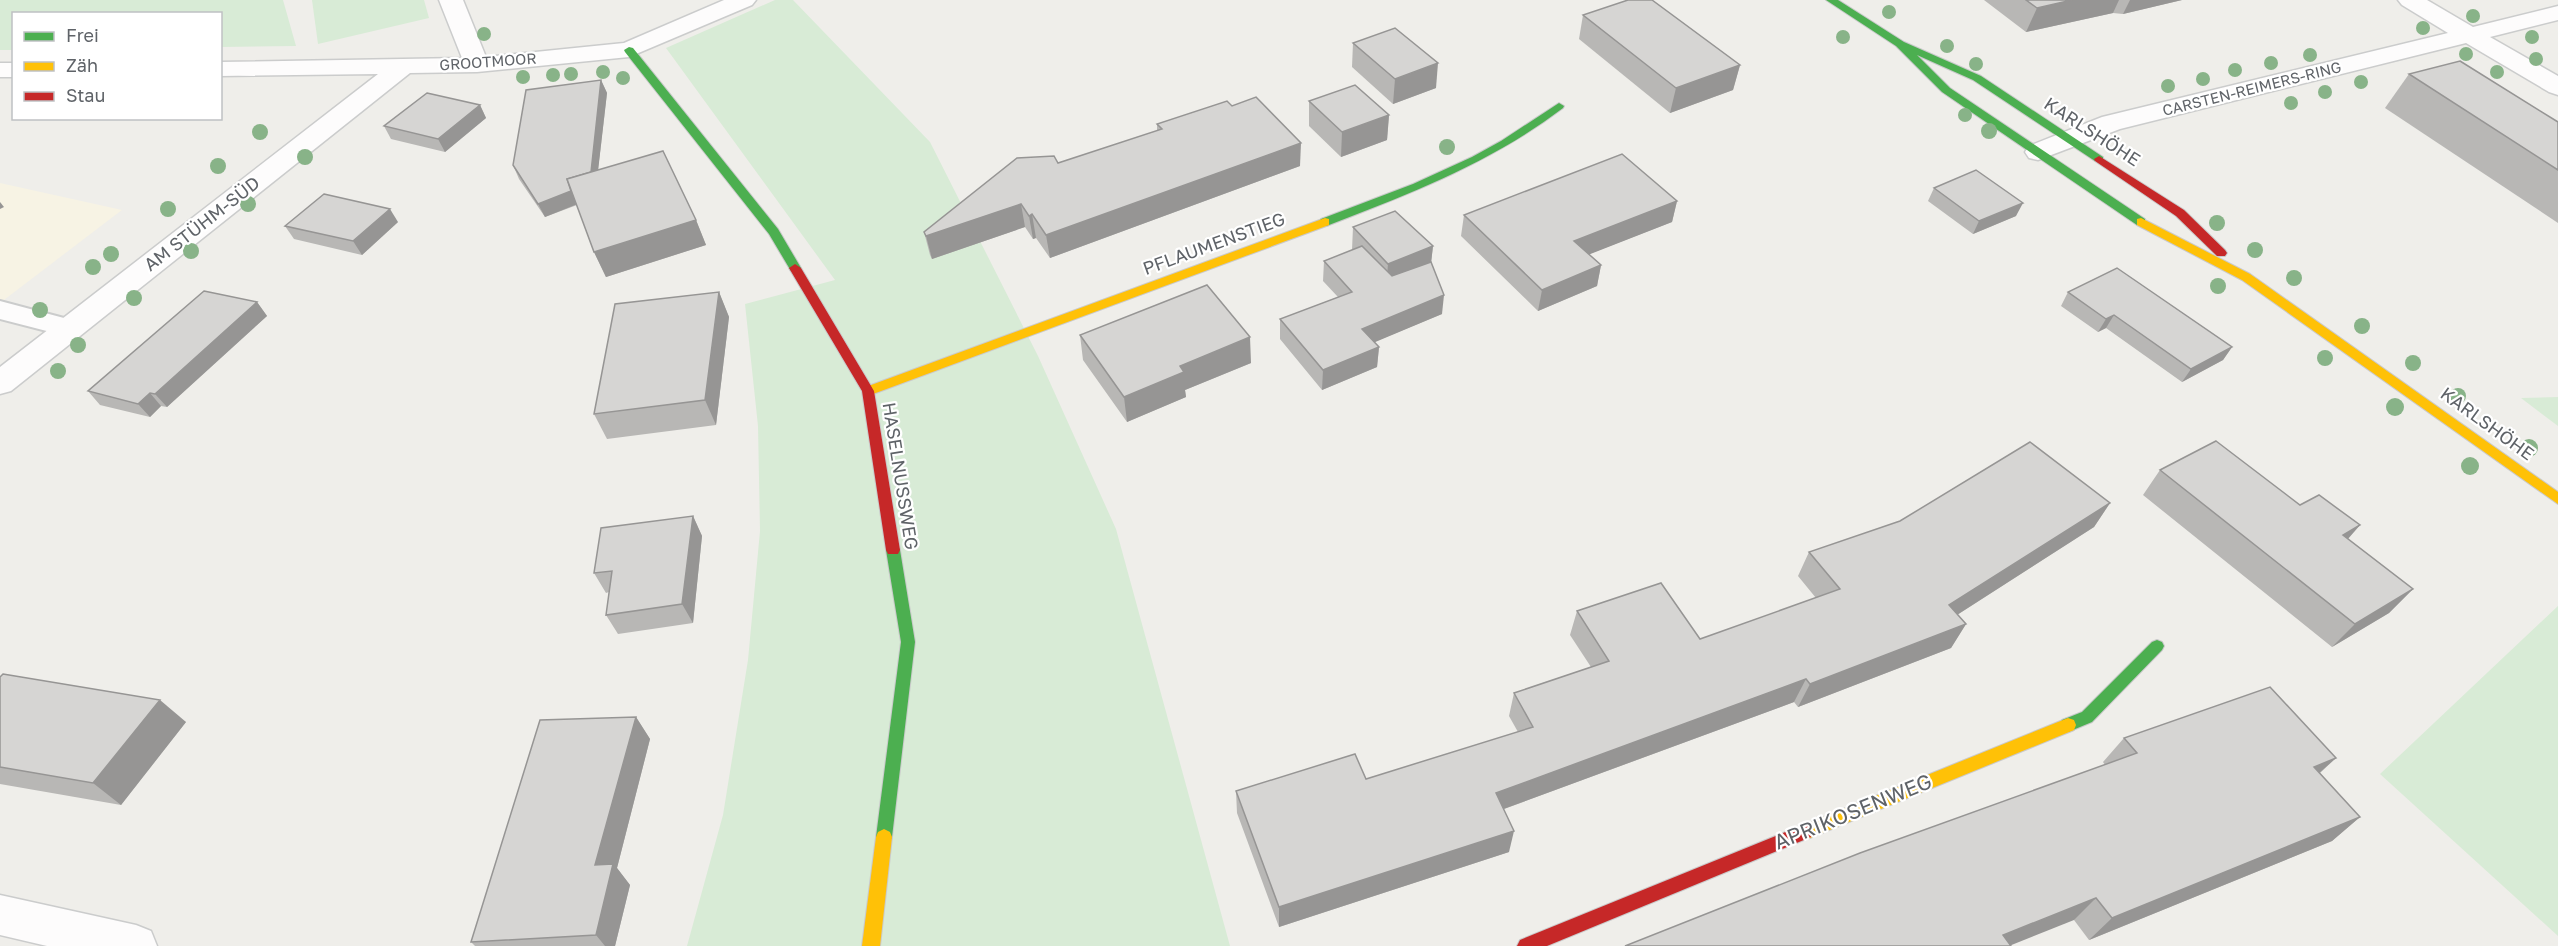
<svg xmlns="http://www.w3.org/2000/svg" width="2558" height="946" font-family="'Golos Text',sans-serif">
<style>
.commercial{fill:#f7f3e4}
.green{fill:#d8ebd6}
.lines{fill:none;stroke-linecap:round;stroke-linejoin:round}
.lane-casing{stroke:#cbcccc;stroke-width:4}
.street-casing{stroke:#cbcccc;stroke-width:3}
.fast-casing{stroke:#cacacb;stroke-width:2}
.slow-casing{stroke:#cacacb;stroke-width:2}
.jam-casing{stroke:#cacacb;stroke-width:2}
.lane{fill:#fdfcfc;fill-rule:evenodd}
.street{fill:#fdfcfc;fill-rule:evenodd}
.fast{fill:#4caf50;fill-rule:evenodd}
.slow{fill:#ffc107;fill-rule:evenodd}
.jam{fill:#c62828;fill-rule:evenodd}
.tree{fill:#88b388}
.wall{fill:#b8b7b5}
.shaded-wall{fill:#969594}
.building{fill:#d6d5d3;stroke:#969594;stroke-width:1.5}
.labels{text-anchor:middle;stroke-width:4.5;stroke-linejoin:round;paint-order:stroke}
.far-street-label{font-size:15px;fill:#5f6368;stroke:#fff}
.street-label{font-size:18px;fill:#5f6368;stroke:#fff}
.near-street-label{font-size:21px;fill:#5f6368;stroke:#fff}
</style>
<rect width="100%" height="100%" fill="#efeeea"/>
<polygon class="commercial" points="0,183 122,210 0,303"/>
<g class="green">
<polygon points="0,0 283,0 296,46 221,47 220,14 14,14 13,50 0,50"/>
<polygon points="312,0 424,0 429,18 318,44"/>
<polygon points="775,0 793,0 930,142 1038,356 1116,529 1230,946 687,946 723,815 748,660 760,531 758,426 745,304 835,280 666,48"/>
<polygon points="2558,397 2558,426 2521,398"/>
<polygon points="2558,606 2558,936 2380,774"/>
</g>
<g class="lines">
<g class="lane-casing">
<polygon id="lane" points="0,301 79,322 83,328 79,334 70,337 0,319"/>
</g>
<g class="street-casing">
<g id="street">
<polygon points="439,0 463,0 486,57 624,43 724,0 756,0 752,5 629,57 477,72 410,73 11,391 0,394 0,367 378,74 220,76 220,62 462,58"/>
<polygon points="2398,0 2427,0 2473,27 2558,6 2558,20 2490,37 2558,76 2558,95 2549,92 2466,43 2120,129 2038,160 2029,158 2025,152 2029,146 2102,117 2448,33 2402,5"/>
<rect x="0" y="63" width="14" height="14"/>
<polygon points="0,895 136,925 151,931 157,946 47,946 0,935"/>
</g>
</g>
<g class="fast-casing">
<g id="fast">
<polygon points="1826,0 1838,0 1904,42 1981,76 2103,157 2103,161 2095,161 1973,80 1917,55 1950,88 2145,219 2145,225 2137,225 1942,92 1896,46"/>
<polygon points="629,47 633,48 778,229 801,268 799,271 791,271 769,234 625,52 624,50"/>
<path d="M 1559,103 L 1564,106 L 1563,108 C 1492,162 1412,193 1329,225 L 1325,226 L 1319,222 L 1321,219 L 1413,184 L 1472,157 L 1501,141 Z"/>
<polygon points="893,544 898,546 900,550 915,642 892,837 890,842 884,845 878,842 876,837 901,642 886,550 888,546"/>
<polygon points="2157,640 2162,642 2164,646 2162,650 2092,722 2068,732 2062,730 2060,725 2062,720 2082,712 2152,642"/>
</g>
</g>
<g class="slow-casing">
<g id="slow">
<polygon points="1325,218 1329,219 1329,225 873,394 868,396 862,391 863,388"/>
<polygon points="2141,218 2250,274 2558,492 2558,504 2242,280 2137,225 2137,219"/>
<polygon points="2068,718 2074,720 2076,725 2074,730 1805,840 1799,837 1797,832 1799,827"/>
<polygon points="884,829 890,832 892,837 880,946 862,946 876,837 878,832"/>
</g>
</g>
<g class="jam-casing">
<g id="jam">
<polygon points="2099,156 2184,210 2225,250 2227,253 2225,256 2217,256 2176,216 2095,161 2094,159"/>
<polygon points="795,264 801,268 874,391 900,550 898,554 888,554 886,550 862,391 789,268"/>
<polygon points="1805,824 1811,827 1813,832 1811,837 1547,946 1517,946 1520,940"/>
</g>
</g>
<use href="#lane" class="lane"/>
<use href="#street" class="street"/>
<use href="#fast" class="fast"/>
<use href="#slow" class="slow"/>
<use href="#jam" class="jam"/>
</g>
<g class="tree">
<circle cx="1889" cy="12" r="7"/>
<circle cx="2473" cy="16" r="7"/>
<circle cx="2423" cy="28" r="7"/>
<circle cx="484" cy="34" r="7"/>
<circle cx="1843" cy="37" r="7"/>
<circle cx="2532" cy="37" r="7"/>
<circle cx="1947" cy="46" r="7"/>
<circle cx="2466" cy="54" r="7"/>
<circle cx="2310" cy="55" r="7"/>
<circle cx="2536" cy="59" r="7"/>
<circle cx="2271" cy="63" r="7"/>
<circle cx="1976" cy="64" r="7"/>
<circle cx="2235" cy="70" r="7"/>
<circle cx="603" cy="72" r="7"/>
<circle cx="2497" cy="72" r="7"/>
<circle cx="571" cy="74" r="7"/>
<circle cx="553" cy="75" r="7"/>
<circle cx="523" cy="77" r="7"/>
<circle cx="623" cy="78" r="7"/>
<circle cx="2203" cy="79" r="7"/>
<circle cx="2361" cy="82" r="7"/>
<circle cx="2168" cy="86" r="7"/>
<circle cx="2325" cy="92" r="7"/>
<circle cx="2291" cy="103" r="7"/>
<circle cx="1965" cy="115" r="7"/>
<circle cx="1989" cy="131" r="8"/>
<circle cx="260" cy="132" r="8"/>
<circle cx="1447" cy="147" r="8"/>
<circle cx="305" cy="157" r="8"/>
<circle cx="218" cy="166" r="8"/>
<circle cx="248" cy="204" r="8"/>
<circle cx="168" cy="209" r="8"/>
<circle cx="2217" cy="223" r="8"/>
<circle cx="2255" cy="250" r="8"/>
<circle cx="191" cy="251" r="8"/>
<circle cx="111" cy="254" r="8"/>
<circle cx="93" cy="267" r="8"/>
<circle cx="2294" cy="278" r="8"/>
<circle cx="2218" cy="286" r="8"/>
<circle cx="134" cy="298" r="8"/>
<circle cx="40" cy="310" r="8"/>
<circle cx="2362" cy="326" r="8"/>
<circle cx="78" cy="345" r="8"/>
<circle cx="2325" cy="358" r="8"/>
<circle cx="2413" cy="363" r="8"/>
<circle cx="58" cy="371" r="8"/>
<circle cx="2458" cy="396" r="8"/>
<circle cx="2395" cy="407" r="9"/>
<circle cx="2529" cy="448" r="9"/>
<circle cx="2470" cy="466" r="9"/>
</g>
<g class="wall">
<polygon points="1984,0 2182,0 2123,14 2113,13 2026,32"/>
<polygon points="1583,15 1740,65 1733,90 1670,113 1579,39"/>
<polygon points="1353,43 1436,88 1393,104 1352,67"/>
<polygon points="2409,74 2558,122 2558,223 2385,108"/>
<polygon points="601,80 607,93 598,170 696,220 706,245 606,277 594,252 577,205 545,217 519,179 513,165"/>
<polygon points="1309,101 1389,115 1387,140 1341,157 1309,126"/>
<polygon points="480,105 486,118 445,152 391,139 384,126"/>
<polygon points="1232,106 1300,166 1050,258 1036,238 1033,239 1025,227 932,259 930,255 924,232 1058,163 1157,131 1157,124"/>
<polygon points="1934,188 2016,216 1973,234 1928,201"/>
<polygon points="1677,201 1672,222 1589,254 1601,265 1597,286 1538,311 1461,236 1464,215"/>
<polygon points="398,222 362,255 294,239 285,226"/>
<polygon points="1353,227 1433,246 1431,263 1442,314 1374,342 1379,347 1377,367 1322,390 1280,339 1280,319 1338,297 1323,281 1324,261 1352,250"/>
<polygon points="719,292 729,317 716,425 607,439 594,414"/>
<polygon points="2068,292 2232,347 2223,360 2182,382 2106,328 2098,332 2061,306"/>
<polygon points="257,302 267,316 167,407 161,406 150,417 100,405 88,391"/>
<polygon points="1080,335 1251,363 1185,390 1186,397 1127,422 1083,360"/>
<polygon points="2160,470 2300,505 2360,525 2348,539 2413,589 2389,613 2332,647 2143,495"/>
<polygon points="2110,503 2094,527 1957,615 1966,624 1951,648 1798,707 1794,702 1504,809 1509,852 1279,927 1237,813 1236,791 1366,779 1518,732 1509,716 1514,693 1591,667 1570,635 1577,611 1700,639 1816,598 1798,576 1809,552"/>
<polygon points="693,516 702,536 693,623 618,634 606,615 609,592 606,593 594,573"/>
<polygon points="0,677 186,722 121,805 0,784"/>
<polygon points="636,717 650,739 617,868 630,885 615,946 475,946 471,942"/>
<polygon points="2124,738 2336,758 2320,773 2360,817 2332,841 2089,940 2074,920 2105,765 2103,762"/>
</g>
<g class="shaded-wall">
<polygon points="2072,0 2119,0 2113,13 2026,32 2037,8"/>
<polygon points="2130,0 2182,0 2123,14"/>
<polygon points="1438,63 1436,88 1393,104 1395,79"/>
<polygon points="1740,65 1733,90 1670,113 1676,88"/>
<polygon points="601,80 607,93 595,197 545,217 538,204"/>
<polygon points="480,105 486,118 445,152 438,139"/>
<polygon points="1389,115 1387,140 1341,157 1342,132"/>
<polygon points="1301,143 1300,166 1050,258 1046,235"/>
<polygon points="1677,201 1672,222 1570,262 1574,241"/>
<polygon points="0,202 4,207 0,209"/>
<polygon points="2023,203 2016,216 1973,234 1979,221"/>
<polygon points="1021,204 1025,227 932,259 926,236"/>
<polygon points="390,209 398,222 362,255 353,241"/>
<polygon points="1032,214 1036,238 1033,239 1029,216"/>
<polygon points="696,220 706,245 606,277 594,252"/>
<polygon points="1433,246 1430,272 1386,289 1388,264"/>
<polygon points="1601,265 1597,286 1538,311 1542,290"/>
<polygon points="719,292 729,317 716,425 705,400"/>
<polygon points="1444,295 1442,314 1361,348 1362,329"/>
<polygon points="257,302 267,316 167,407 155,394"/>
<polygon points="2114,315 2106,328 2098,332 2106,319"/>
<polygon points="1250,337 1251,363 1185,390 1186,397 1127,422 1124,397 1180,366"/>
<polygon points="1379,347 1377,367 1322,390 1323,370"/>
<polygon points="2232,347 2223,360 2182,382 2191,369"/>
<polygon points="150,393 161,406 150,417 138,404"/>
<polygon points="2110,503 2094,527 1935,629 1949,605"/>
<polygon points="693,516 702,536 693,623 682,604"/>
<polygon points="2360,525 2338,550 2343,535"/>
<polygon points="2413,589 2389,613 2332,647 2355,624"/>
<polygon points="1966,624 1951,648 1798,707 1810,684"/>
<polygon points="1806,679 1794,702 1490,814 1496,793"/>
<polygon points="160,700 186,722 121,805 93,783"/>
<polygon points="636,717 650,739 617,868 630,885 615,946 605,946 596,935 595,865"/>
<polygon points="2336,758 2309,782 2314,767"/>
<polygon points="2360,817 2332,841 2089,940 2112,918"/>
<polygon points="1514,831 1509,852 1279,927 1279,907"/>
<polygon points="2096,898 2074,920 2009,946 2003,935"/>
</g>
<g class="building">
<polygon points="1628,0 1652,0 1740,65 1676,88 1583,15"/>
<polygon points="2026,0 2072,0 2037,8"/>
<polygon points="1395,28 1438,63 1395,79 1353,43"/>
<polygon points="2460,61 2558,122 2558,170 2409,74"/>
<polygon points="601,80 591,172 567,179 571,191 538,204 513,165 526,90"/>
<polygon points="1355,85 1389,115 1342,132 1309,101"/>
<polygon points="427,93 480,105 438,139 384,126"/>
<polygon points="1256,97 1301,143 1046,235 1032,214 1029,216 1021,204 926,236 924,232 1017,158 1054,156 1058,163 1162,129 1157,124 1227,101 1232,106"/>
<polygon points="663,151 696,220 594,252 567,179"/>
<polygon points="1622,154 1677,201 1574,241 1601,265 1542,290 1464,215"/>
<polygon points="1976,170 2023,203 1979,221 1934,188"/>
<polygon points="324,194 390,209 353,241 285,226"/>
<polygon points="1395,211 1433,246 1388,264 1353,227"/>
<polygon points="1362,246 1392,276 1431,262 1444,295 1362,329 1379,347 1323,370 1280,319 1352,292 1324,261"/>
<polygon points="2117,268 2232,347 2191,369 2114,315 2106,319 2068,292"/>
<polygon points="1207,285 1250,337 1180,366 1184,372 1124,397 1080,335"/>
<polygon points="204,291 257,302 155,394 150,393 138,404 88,391"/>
<polygon points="719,292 705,400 594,414 615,304"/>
<polygon points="2216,441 2300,505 2319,495 2360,525 2343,535 2413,589 2355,624 2160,470"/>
<polygon points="2030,442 2110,503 1949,605 1966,624 1810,684 1806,679 1496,793 1514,831 1279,907 1236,791 1355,754 1366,779 1533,727 1514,693 1609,661 1577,611 1661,583 1700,639 1840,589 1809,552 1900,521"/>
<polygon points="693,516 682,604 606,615 612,571 594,573 601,528"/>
<polygon points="3,674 160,700 93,783 0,767 0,677"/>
<polygon points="2270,687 2336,758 2314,767 2360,817 2112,918 2096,898 2003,935 2011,946 1625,946 1860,853 2137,753 2124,738"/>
<polygon points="636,717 595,865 613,864 596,935 471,942 540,720"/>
</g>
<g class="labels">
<g class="far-street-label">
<text transform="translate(488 62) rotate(-4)" y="5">GROOTMOOR</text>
<text transform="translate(2252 89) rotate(-14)" y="5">CARSTEN-REIMERS-RING</text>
</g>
<g class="street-label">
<text transform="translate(2092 132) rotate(33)" y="6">KARLSHÖHE</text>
<text transform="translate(202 224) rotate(-38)" y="6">AM STÜHM-SÜD</text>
<text transform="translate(1214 244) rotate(-20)" y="6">PFLAUMENSTIEG</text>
<text transform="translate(2487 424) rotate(36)" y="6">KARLSHÖHE</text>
<text transform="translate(900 476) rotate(81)" y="6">HASELNUSSWEG</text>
</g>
<g class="near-street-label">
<text transform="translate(1853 812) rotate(-22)" y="7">APRIKOSENWEG</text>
</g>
</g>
<rect x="12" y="12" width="210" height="108" fill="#ffffff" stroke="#bfc1c3" stroke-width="1.5"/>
<rect x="24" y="32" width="30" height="9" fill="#4caf50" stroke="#bfc1c3" stroke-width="1.5"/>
<text x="66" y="42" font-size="18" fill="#5f6368">Frei</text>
<rect x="24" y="62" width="30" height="9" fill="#ffc107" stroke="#bfc1c3" stroke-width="1.5"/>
<text x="66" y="72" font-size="18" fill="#5f6368">Zäh</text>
<rect x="24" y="92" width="30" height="9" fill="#c62828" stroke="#bfc1c3" stroke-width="1.5"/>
<text x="66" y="102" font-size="18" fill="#5f6368">Stau</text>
</svg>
